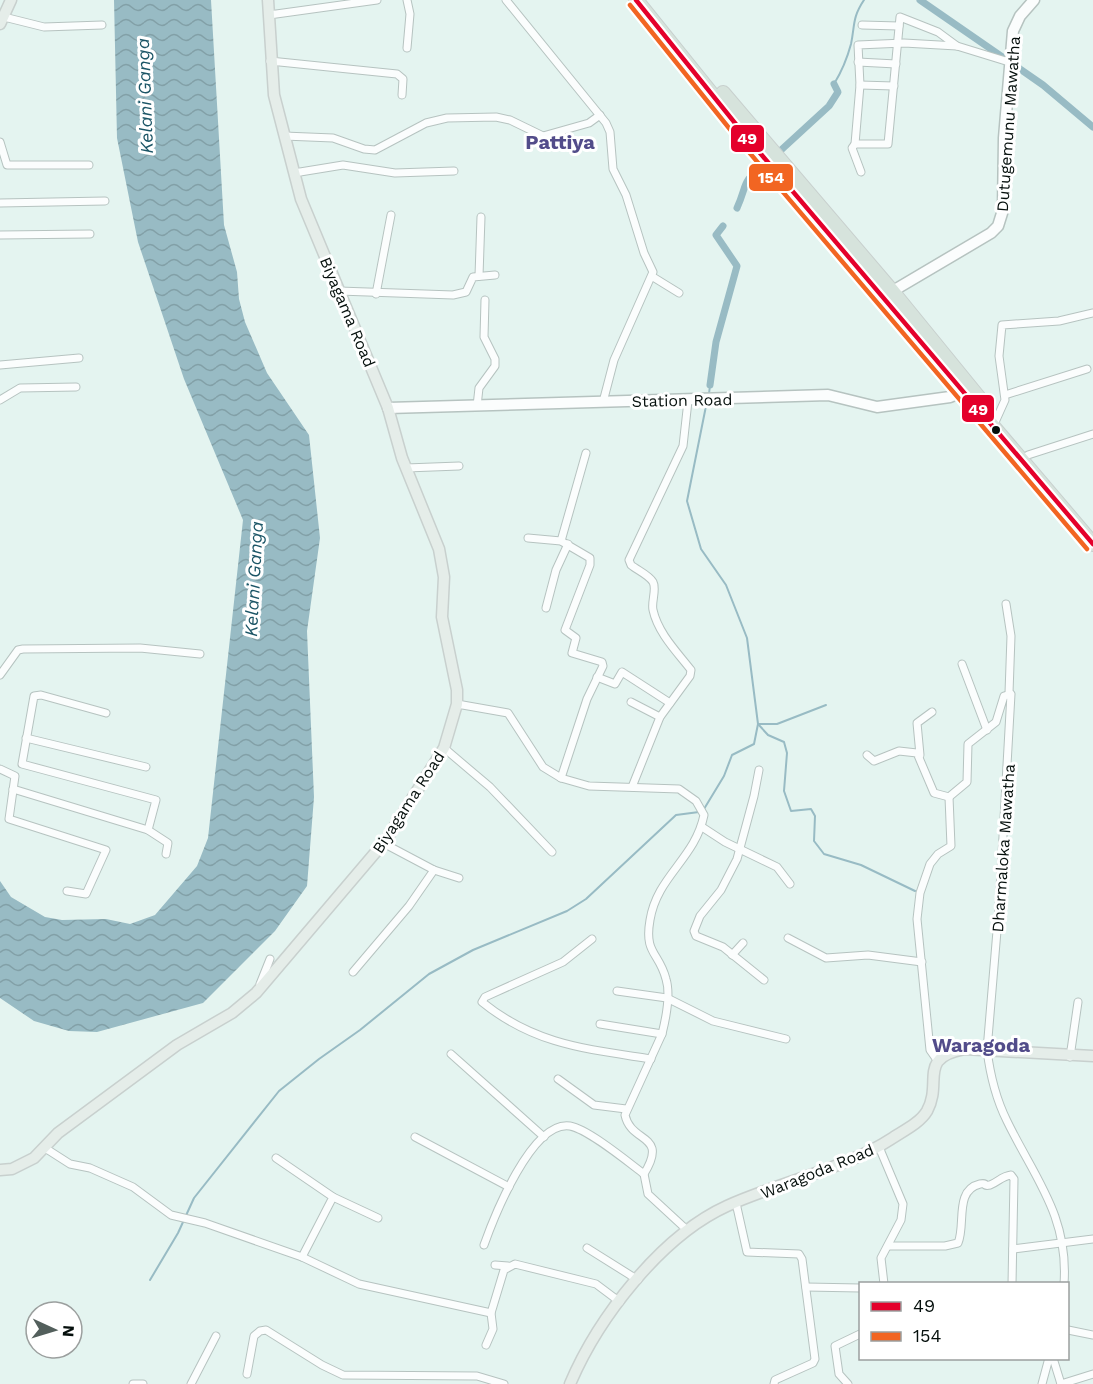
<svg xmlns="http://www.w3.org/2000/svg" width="1093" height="1384" font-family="'Work Sans',sans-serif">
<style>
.water{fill:url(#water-waves)}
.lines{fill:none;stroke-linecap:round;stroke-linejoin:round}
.stream{stroke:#98bbc4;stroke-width:2}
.canal{stroke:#98bbc4;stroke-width:7}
.street-casing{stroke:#b6c3c0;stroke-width:9}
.secondary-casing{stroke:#b6c3c0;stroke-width:13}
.primary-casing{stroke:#c8d0ce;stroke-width:13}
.highway-casing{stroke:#c8d0ce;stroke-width:16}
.street{stroke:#fbfdfd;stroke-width:7}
.secondary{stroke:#fbfdfd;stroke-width:10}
.primary{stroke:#e5ede9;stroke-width:10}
.highway{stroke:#d6e3dc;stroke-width:14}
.bus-1-casing{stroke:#fff;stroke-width:9}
.bus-2-casing{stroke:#fff;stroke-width:9}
.bus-1{stroke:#e4002b;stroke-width:4.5}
.bus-2{stroke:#f26522;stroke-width:4.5}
.bus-dot{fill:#050f0c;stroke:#fff;stroke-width:2}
.labels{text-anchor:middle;stroke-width:6;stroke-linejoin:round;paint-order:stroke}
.street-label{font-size:16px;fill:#050f0c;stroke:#fff}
.water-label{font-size:18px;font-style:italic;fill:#1b5566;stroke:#fff}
.quarter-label{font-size:20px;font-weight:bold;fill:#524c8a;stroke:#fff}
.line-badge{stroke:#fff;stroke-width:2}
.badge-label{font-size:16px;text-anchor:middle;font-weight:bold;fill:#fff}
</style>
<defs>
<pattern id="water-waves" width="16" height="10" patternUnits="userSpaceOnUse" patternTransform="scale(1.5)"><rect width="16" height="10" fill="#98bbc4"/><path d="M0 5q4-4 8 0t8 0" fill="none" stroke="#82a0a7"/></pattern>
</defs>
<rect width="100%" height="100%" fill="#e4f4f0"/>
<polygon class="water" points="114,0 211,0 224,225 237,272 239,299 245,322 267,373 309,435 320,538 307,631 314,797 307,886 275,931 203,1003 97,1032 69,1031 34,1021 0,998 0,881 11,897 45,917 62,920 106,919 130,924 155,915 197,866 208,838 243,520 184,379 138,242 117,138"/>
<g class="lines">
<g class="stream">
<path d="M 834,84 C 842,71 847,59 851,44 C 855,25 852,18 864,0"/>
<polyline points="709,394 710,385"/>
<polyline points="758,724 768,735 784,742 787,753 784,791 791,811 811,809 815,816 814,841 824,854 861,865 915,891"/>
<polyline points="758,724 777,724 826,705"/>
<polyline points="704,809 724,776 732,755 754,744 758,724 747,638 726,585 701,549 687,501 706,406"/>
<polyline points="150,1280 178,1233 194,1198 279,1091 319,1059 360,1030 429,974 473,950 567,911 586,899 676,815 699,812"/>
</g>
<g class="canal">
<polyline points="920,0 1043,85 1093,127"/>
<polyline points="780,151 829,106 838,92 834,84"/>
<path d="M 737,208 C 748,184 740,184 764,164"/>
<polyline points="710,385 716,342 737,266 716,235 723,226"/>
</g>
<g class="street-casing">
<g id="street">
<polyline points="407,0 410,14 407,48"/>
<polyline points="506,0 606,123 610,132 613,169 626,195 644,253 653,272 614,360 603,402"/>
<polyline points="269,15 377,0"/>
<polyline points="4,17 44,27 102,25"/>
<polyline points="862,25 899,26"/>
<polyline points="270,61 397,74 403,79 402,95"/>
<polyline points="858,62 896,64"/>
<polyline points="860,85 894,86"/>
<polyline points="284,136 333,138 364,149 375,150 426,123 447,118 496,117 510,120 543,136 589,123 600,115"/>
<polyline points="0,142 7,165 89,165"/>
<polyline points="855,144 860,85 858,45 904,43 957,46 1009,62"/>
<polyline points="861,172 852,148 855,144 888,144 900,17 938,32 957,46"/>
<polyline points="294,173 343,165 395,173 454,171"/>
<polyline points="0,203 105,201"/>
<polyline points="0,235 90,234"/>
<polyline points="479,276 481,217"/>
<polyline points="653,277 679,293"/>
<polyline points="339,291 453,295 466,292 473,277 495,275"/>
<polyline points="376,294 391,215"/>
<polyline points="0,365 79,358"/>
<polyline points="1005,395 1087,369"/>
<polyline points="0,400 20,388 76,387"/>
<polyline points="477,406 479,388 495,366 495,359 484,337 485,300"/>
<polyline points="996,420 1005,400 999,356 1002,325 1059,321 1093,313"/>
<polyline points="1028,455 1093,434"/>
<polyline points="406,468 459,466"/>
<polyline points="528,538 561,541 590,558 590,565 565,630 576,638 572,653 602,662 603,666 587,699 561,778"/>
<polyline points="561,541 586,453"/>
<polyline points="1006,604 1011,636 1009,693"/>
<polyline points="546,608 556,570 568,544"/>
<polyline points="962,664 987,730"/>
<polyline points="0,675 18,650 23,649 140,648 200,654"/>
<polyline points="597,677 615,684 622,672 670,703"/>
<polyline points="631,702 660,717"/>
<path d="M 457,704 L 508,713 L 543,767 L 561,778 L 589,786 L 679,789 L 696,801 L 704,815 C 695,859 657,876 650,920 C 644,954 659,952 666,979 C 671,995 666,1018 662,1034 L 625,1115 C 631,1144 669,1133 644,1174 L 648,1194 L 687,1230"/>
<polyline points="106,713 41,695 34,696 22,764 156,800 148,830"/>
<polyline points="26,738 146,767"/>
<polyline points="444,748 490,787 552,852"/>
<polyline points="867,755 874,761 899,751 917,753 934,793 949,797"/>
<polyline points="920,755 917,723 932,712"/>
<polyline points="0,769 15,776 9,819 106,850 86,894 67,891"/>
<polyline points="759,770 754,796 737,859 721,890 700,916 694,931 696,936 723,947 764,980"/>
<path d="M 632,787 L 660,717 L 690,676 L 691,670 C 677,652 658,633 653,610 C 651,602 657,589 653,582 C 649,575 637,570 631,565 L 629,560 L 683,446 L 688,401"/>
<polyline points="13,789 148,830 168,843 166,854"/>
<path d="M 949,797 L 967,782 L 968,744 L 996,722 L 1004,696 L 1011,694 L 999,907 L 987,1050 C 990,1074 996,1099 1007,1121 C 1034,1177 1069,1216 1064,1284"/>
<polyline points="702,827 725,842 777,867 790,884"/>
<polyline points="383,843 434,870 459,878"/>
<polyline points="788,938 826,958 868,955 922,962"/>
<path d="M 592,939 L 563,962 L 485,997 L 482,1002 C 535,1045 587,1049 651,1059"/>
<polyline points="732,955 743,943"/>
<polyline points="353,972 409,906 434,870"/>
<polyline points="260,984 270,959"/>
<polyline points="617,991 667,998 713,1021 786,1039"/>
<polyline points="600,1024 662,1034"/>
<polyline points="451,1054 544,1137"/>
<polyline points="1070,1057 1078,1002"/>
<polyline points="937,1060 930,1050 917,919 920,893 930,864 938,854 951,846 949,797"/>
<polyline points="558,1079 594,1105 626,1109"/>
<polyline points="415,1137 509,1187"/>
<polyline points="879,1147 903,1204 901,1220 881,1258 884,1284"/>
<polyline points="45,1148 70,1164 90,1168 133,1187 171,1215 205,1223 302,1257 359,1284 491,1313"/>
<polyline points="276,1158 333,1197 302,1257"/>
<polyline points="333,1197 378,1218"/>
<polyline points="736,1203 747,1252 799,1254 802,1259 815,1359 813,1363 775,1380 774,1384"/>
<path d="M 484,1245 C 494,1217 532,1120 570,1126 C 588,1129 628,1162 644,1174"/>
<path d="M 888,1246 L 945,1246 L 958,1243 C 966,1225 954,1190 980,1184 C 989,1182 981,1187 990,1185 C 998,1182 1002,1176 1011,1175 L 1014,1179 L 1012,1284"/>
<polyline points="587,1248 638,1280"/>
<polyline points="1013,1249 1093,1239"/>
<polyline points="495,1265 508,1266"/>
<polyline points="806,1287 860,1288"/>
<polyline points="1068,1330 1093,1335"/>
<polyline points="486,1345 493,1329 491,1313 504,1270 515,1264 596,1284 620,1302"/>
<polyline points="1053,1358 1061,1384"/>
<polyline points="247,1374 254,1336 260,1331 266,1330 322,1365 343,1375 477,1376 504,1384"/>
<polyline points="133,1384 143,1384"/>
<polyline points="191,1384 216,1336"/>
<polyline points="848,1384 839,1374 835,1346 860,1334"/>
<polyline points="1042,1384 1049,1358"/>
<polyline points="1061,1384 1093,1374"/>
</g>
</g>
<g class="secondary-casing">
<g id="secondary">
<polyline points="886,295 991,233 998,226 1003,210 1004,138 1013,31 1020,16 1034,0"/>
<polyline points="388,408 828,395 877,407 950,397 968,389"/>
</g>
</g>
<g class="primary-casing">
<g id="primary">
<polyline points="0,24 11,0"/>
<polyline points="0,1170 12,1169 34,1158 58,1133 177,1045 232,1013 256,993 386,840 444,748 457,704 457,690 442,617 444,577 439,549 402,458 388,408 301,199 274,95 268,0"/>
<path d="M 570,1384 C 598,1318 661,1236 727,1206 C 777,1183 847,1168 891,1139 C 903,1131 920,1123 927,1111 C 943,1082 917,1058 964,1049 L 1093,1056"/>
</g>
</g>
<g class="highway-casing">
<g id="highway">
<polyline points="636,0 743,133 1093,544"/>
<polyline points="723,93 891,290 979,398"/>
</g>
</g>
<use href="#street" class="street"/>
<use href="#secondary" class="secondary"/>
<use href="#primary" class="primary"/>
<use href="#highway" class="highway"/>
<g class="bus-1-casing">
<polyline id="bus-1" points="636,0 743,133 1093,544"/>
</g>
<g class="bus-2-casing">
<polyline id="bus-2" points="630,5 737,138 1087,549"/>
</g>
<use href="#bus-1" class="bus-1"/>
<use href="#bus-2" class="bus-2"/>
</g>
<circle class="bus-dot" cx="996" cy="430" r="5"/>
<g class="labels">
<g class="street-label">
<text transform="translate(1008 124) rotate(-86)" y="6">Dutugemunu Mawatha</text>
<text transform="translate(348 312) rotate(67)" y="6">Biyagama Road</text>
<text transform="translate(682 400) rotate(-1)" y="6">Station Road</text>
<text transform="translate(408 802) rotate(-57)" y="6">Biyagama Road</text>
<text transform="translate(1003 848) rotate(-86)" y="6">Dharmaloka Mawatha</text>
<text transform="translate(817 1171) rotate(-22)" y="6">Waragoda Road</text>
</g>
<g class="water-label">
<text transform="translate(145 96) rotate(-92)" y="6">Kelani Ganga</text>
<text transform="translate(254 579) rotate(-87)" y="6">Kelani Ganga</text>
</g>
<g class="quarter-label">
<text x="560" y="149">Pattiya</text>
<text x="981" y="1052">Waragoda</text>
</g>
</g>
<g class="line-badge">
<rect x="730" y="124" width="35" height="29" rx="6" fill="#e4002b"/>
<rect x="748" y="163" width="46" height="29" rx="6" fill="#f26522"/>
<rect x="961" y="394" width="34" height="29" rx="6" fill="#e4002b"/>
</g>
<g class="badge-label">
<text x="747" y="144">49</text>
<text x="771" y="183">154</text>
<text x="978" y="415">49</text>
</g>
<rect x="859" y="1282" width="210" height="78" fill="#ffffff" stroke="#9b9f9e" stroke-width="1.5"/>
<rect x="871" y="1302" width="30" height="9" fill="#e4002b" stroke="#9b9f9e" stroke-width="1.5"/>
<text x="913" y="1312" font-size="18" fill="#050f0c">49</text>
<rect x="871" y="1332" width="30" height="9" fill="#f26522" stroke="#9b9f9e" stroke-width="1.5"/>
<text x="913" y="1342" font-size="18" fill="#050f0c">154</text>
<g transform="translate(54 1330) rotate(94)"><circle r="28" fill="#ffffff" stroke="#9b9f9e" stroke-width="1.5"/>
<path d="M0-4.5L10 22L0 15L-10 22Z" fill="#535f5c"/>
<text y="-9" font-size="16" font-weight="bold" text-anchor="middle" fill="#050f0c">N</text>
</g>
</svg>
